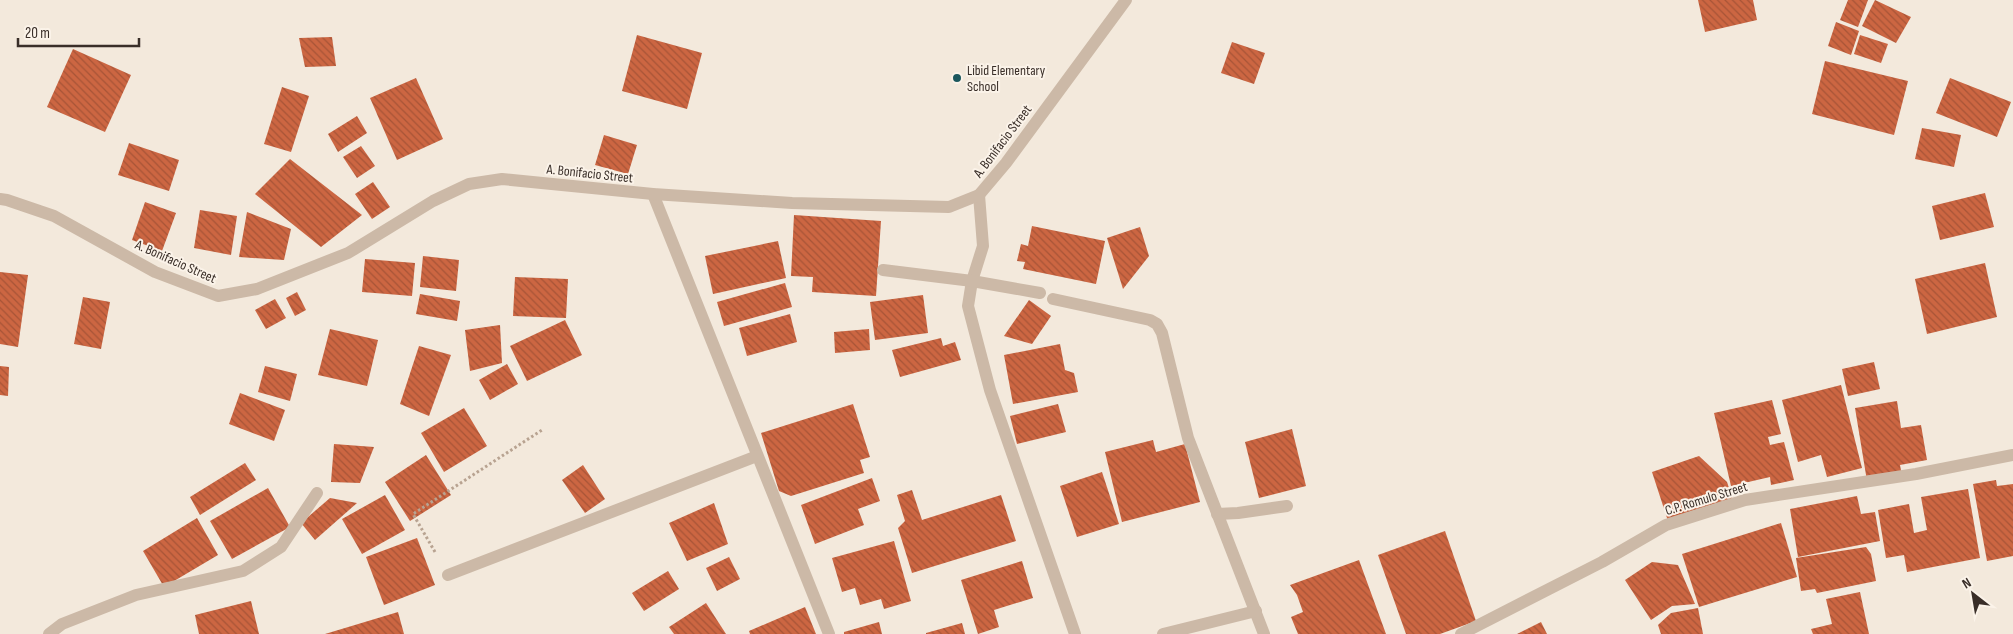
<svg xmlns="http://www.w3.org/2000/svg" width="2013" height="634" font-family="'Sofia Sans Condensed',sans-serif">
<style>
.building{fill:url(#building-back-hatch)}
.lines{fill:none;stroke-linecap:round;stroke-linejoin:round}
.path{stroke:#b8a391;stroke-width:3;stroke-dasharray:2.5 2.5;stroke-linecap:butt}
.service{stroke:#ccb9a7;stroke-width:12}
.minor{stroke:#ccb9a7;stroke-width:12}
.poi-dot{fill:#1b575d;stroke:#fbf3e9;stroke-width:2}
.labels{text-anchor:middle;stroke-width:4;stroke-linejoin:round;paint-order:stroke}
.poi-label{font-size:14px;fill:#392e28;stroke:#fbf3e9;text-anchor:start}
.street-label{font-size:14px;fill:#392e28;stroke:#fbf3e9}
</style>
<defs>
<pattern id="building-back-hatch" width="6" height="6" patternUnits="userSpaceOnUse" patternTransform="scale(1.25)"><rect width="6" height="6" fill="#cc6642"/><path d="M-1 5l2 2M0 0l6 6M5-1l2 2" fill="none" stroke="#a75437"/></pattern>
</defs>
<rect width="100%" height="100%" fill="#f3e9dc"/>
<g class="building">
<polygon points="1698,0 1753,0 1757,20 1705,32"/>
<polygon points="1848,0 1868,0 1858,27 1840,20"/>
<polygon points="1875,0 1911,17 1896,43 1862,26"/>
<polygon points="1836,22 1859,31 1851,55 1828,46"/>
<polygon points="637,35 702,53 687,109 622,91"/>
<polygon points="1860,35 1888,44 1881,63 1854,54"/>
<polygon points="332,37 336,66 305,67 299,38"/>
<polygon points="1232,42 1265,53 1254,84 1221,73"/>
<polygon points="73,49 131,75 105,132 47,107"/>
<polygon points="1825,61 1908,81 1894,135 1812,114"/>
<polygon points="416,78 443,139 397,160 370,98"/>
<polygon points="1950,78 2011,102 1997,137 1936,113"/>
<polygon points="282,87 309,96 291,152 264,144"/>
<polygon points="357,116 367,133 338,152 328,134"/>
<polygon points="1922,128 1961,135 1954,167 1915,159"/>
<polygon points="604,135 637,145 628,174 595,165"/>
<polygon points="129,143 179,160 169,191 118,175"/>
<polygon points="361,146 375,166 357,178 343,157"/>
<polygon points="290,159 362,215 321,247 255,194"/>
<polygon points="373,182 390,207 372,219 355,194"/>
<polygon points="1985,193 1994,227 1940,240 1932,206"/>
<polygon points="145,202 176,213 162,251 132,240"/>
<polygon points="200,210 237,216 231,255 194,248"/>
<polygon points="247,212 291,229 284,260 239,257"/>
<polygon points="794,215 881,221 876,296 812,292 813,277 791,276"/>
<polygon points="1032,226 1105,241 1096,284 1023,269 1025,262 1017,261 1021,244 1028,246"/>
<polygon points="1140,227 1149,256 1123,289 1107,238"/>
<polygon points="778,241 786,278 713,294 705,256"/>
<polygon points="423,256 459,260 456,291 420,287"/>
<polygon points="365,259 415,263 412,296 362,292"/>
<polygon points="1985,263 1997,317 1927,334 1915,279"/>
<polygon points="0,272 28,275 18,347 0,344"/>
<polygon points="515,277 568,279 566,318 513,316"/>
<polygon points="785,283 792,307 724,326 717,302"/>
<polygon points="297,292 306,310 295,316 286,298"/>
<polygon points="420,294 460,301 457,321 416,314"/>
<polygon points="923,295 928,333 875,340 870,302"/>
<polygon points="83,297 110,302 101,349 74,344"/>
<polygon points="275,299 286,318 266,329 255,310"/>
<polygon points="1029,300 1051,316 1032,344 1004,336"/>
<polygon points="790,314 797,342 747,356 739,328"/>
<polygon points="565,320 582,355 527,381 510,346"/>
<polygon points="500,325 502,363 470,371 465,330"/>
<polygon points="330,329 378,340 367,386 318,375"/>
<polygon points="869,329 870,350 835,353 834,332"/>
<polygon points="941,338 943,346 955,342 961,360 900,377 892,350"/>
<polygon points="1060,344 1065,370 1074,373 1078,392 1013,404 1004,355"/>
<polygon points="419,346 451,355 429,416 400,404"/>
<polygon points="1874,362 1880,389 1848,396 1842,369"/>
<polygon points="507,364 518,384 490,400 479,380"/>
<polygon points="0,366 9,367 8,396 0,395"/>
<polygon points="265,366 297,374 290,401 258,392"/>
<polygon points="1841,385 1862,468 1827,477 1821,455 1798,462 1782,400"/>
<polygon points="240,393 285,410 274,441 229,424"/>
<polygon points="1772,400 1781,434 1768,437 1770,445 1784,442 1794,480 1771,485 1770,477 1731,486 1714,413"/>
<polygon points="1897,401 1901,428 1921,425 1927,460 1900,465 1902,476 1867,481 1855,408"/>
<polygon points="853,404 870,457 860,460 864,473 791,496 779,491 761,433"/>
<polygon points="1058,404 1066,432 1017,444 1010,416"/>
<polygon points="464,408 487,446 444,472 421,433"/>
<polygon points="1292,429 1306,486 1259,498 1245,442"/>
<polygon points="1153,440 1156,452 1185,444 1200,502 1122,522 1105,452"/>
<polygon points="334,444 374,447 360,483 331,482"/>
<polygon points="426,455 451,495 410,521 385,482"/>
<polygon points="1699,456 1727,482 1733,500 1668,521 1652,472"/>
<polygon points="245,463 256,480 200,515 190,497"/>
<polygon points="583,465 605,499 585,513 562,480"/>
<polygon points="1102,472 1119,524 1077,537 1060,486"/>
<polygon points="872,478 880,501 858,509 864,525 815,544 801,505"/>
<polygon points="1996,480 1997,486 2013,484 2013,556 1987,561 1973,484"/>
<polygon points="268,488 290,527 232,559 210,521"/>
<polygon points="1968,489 1980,558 1907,572 1904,555 1886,558 1878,510 1909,504 1914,533 1927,530 1921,497"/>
<polygon points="912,490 922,520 1001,495 1016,541 912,573 898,528 905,521 897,495"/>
<polygon points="385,495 405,530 362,554 342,519"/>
<polygon points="1857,496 1861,514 1875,512 1880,541 1798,557 1790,509"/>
<polygon points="330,498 357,503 315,540 301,523"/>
<polygon points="714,503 728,544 687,561 669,523"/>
<polygon points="197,518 218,555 164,587 143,551"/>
<polygon points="1781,523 1797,577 1699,607 1682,554"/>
<polygon points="1445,531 1476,621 1440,634 1406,634 1378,555"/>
<polygon points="417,538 435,585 384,605 366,557"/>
<polygon points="894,541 911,601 884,609 881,599 860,605 855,588 842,592 832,558"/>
<polygon points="1866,547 1871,554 1876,581 1817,593 1815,589 1801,591 1796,558"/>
<polygon points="729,557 740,579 717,591 706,568"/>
<polygon points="1359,560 1386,634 1298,634 1291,617 1303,612 1297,595 1290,585"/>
<polygon points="1022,561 1033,598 994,610 999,627 978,634 961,580"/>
<polygon points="1652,562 1678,565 1695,604 1672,606 1651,620 1625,580"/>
<polygon points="668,571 679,589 644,611 632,593"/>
<polygon points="1860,592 1869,634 1813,634 1811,629 1832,624 1826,599"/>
<polygon points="251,601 259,634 199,634 195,615"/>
<polygon points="706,603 726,634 674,634 669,627"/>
<polygon points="805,607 816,634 750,634 749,631"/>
<polygon points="1698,608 1703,634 1661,634 1658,625 1671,613"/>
<polygon points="398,612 404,634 325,634"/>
<polygon points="879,622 882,634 844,634 844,632"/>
<polygon points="1541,622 1547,634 1517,634"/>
<polygon points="962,623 965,634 926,634 926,633"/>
</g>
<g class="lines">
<polyline class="path" points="435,552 413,514 542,430"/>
<polyline class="service" points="1217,514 1238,513 1287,506"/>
<g class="minor">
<polyline points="653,194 829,634"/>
<polyline points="979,195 983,246 972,281 968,306 990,390 1075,634"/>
<polyline points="0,199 7,200 54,216 155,272 218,296 257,289 348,253 433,201 469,184 502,179 653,194 792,203 949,207 979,195 1006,163 1126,0"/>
<polyline points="883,270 972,281 1040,293"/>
<polyline points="1053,299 1150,320 1157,324 1162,333 1188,438 1264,634"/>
<polyline points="448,575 757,456"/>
<polyline points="49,634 62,624 136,595 243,571 281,547 317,493"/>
<polyline points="1163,634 1256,611"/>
<polyline points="1461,634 1602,562 1666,525 1745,500 1916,474 2013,455"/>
</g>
</g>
<circle class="poi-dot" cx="957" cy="78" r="5"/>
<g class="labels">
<g class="poi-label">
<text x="967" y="75">Libid Elementary<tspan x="967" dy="16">School</tspan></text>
</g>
<g class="street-label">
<text transform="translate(1002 141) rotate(-53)" y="5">A. Bonifacio Street</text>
<text transform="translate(590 173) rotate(6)" y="5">A. Bonifacio Street</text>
<text transform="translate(176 261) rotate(24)" y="5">A. Bonifacio Street</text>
<text transform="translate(1706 498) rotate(-17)" y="5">C.P. Romulo Street</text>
</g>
</g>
<g transform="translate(1973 594) rotate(329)" stroke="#fbf3e9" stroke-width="4" paint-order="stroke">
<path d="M0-4L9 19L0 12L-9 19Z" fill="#392e28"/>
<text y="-8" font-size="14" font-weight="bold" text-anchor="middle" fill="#392e28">N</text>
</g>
<path d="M18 38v8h121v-8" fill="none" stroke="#392e28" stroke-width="2.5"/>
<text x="25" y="38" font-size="15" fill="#392e28" stroke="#fbf3e9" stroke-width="4" paint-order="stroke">20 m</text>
</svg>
